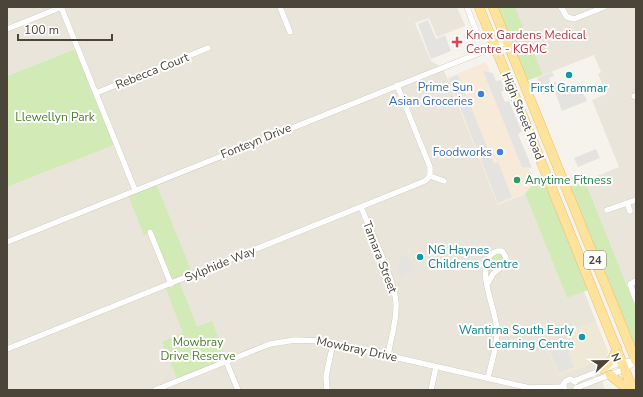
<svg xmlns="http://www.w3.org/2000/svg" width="643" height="397" font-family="'Nunito Sans',sans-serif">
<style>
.residential{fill:#eae5da}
.commercial{fill:#f7ead8}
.education{fill:#efe8d6}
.green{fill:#d2eab5}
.parking{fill:#e5e3e0}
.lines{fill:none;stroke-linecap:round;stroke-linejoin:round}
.street-casing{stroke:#c2bbae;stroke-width:6}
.primary-casing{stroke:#e6c16a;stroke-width:10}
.street{stroke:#fff;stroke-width:5.5}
.primary{stroke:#ffe39c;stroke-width:9}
.health-dot{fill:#e0444e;stroke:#fff;stroke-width:1.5}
.culture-dot{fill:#0f9aa8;stroke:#fff;stroke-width:1.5}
.shop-dot{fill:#3f7fe0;stroke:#fff;stroke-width:1.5}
.leisure-dot{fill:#2e9e5b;stroke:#fff;stroke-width:1.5}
.labels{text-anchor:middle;stroke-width:4;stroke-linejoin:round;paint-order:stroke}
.shield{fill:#fff;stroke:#817c74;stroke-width:1}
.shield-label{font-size:11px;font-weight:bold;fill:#4b4439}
.health-label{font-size:12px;fill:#be3a42;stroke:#fff;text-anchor:start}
.street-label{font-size:12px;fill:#4b4439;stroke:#fff}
.shop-label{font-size:12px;fill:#366cbe;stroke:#fff;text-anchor:end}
.culture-label{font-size:12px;fill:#0d838f;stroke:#fff}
.park-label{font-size:12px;fill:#4a7f2a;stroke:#fff}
.leisure-label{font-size:12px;fill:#27864d;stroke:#fff;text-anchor:start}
</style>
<rect width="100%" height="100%" fill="#f6f3ec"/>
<g class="residential">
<polygon points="7,7 457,7 465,26 462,27 437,37 429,18 415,23 431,61 443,68 498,205 525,194 567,298 584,291 608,352 605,358 603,385 605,390 7,390 7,187 117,144 78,48 7,76"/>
<polygon points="515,7 636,7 636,308 585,181 619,167 592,100 606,94 598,74 601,72 594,55 543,75"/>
</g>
<polygon class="commercial" points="486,62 534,182 525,194 498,205 447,78"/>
<polygon class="education" points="595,321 608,352 605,358 558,377 544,341"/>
<g class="green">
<polygon points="493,7 515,7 543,75 523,82"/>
<polygon points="78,48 117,144 7,187 7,76"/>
<polygon points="547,177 593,288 567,298 525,194 534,182"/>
<polygon points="155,181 193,275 179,281 197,327 212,321 227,361 178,381 162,342 183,333 165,286 170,284 149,232 144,235 127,193"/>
<polygon points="585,181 636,308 636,361 566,188"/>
<polygon points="499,250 507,261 493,274 486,277 490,257"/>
</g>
<g class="parking">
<polygon points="428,20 436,39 445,35 451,51 431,59 418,24"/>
<polygon points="483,71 493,73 496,81 501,80 505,90 501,92 505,102 509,101 522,132 518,134 532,168 522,167"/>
<polygon points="552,72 554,76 549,78 551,83 556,82 559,89 543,95 537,78"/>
<polygon points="458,75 494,164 498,162 512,197 498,203 449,79"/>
<polygon points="579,83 587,101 562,111 555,92"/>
<polygon points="596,149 600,158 578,167 574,158"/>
<polygon points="402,255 408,256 415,272 406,273 402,278 397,267 401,260 400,257"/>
<polygon points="565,334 569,349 567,350 574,367 559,373 546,342"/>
</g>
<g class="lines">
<g class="street-casing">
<g id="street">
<polyline points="61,7 135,190"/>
<polyline points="280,7 290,32"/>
<polyline points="467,7 477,34"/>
<polyline points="561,7 567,17 574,19 604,7"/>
<polyline points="7,29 62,7"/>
<polyline points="397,85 430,167 430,176 444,181"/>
<polyline points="96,93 208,48"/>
<polyline points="634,96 636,97"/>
<polyline points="627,203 630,211"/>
<path d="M 361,207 C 371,233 394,277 396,303 C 397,320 391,338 388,355"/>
<polyline points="607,210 636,200"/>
<polyline points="150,232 171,284"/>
<polyline points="7,242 507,42"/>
<polyline points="636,281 630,284 636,300"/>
<path d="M 488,283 L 493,274 L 506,263 L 506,257 L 502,251 L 497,251 L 491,254 C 476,277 497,308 497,332 C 497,348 491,363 488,378"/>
<polyline points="7,349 425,181 430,176"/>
<polyline points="226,361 238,390"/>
<polyline points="574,381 622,362 636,361"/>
<polyline points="576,388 625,369 636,361"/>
<polyline points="155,390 270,344 295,340 324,341 530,388 564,387"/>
<polyline points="327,390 326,376 333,343"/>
<polyline points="431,390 436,367"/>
<polyline points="565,390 563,385 566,381 570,379 575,382"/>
</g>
</g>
<g class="primary-casing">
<g id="primary">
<polyline points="479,7 633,390"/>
<polyline points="493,7 636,361"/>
<polyline points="602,369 613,358 617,348"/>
<polyline points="610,375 629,390"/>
</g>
</g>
<use href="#street" class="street"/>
<use href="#primary" class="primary"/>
</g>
<path class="health-dot" d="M455 36h4v4h4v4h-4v4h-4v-4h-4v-4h4z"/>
<g class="culture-dot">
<circle cx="569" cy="75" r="4"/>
<circle cx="420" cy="257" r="4"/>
<circle cx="582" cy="337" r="4"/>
</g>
<g class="shop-dot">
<circle cx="481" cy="94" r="4"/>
<circle cx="500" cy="152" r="4"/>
</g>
<circle class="leisure-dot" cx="517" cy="180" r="4"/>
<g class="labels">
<rect class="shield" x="584" y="251" width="22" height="18" rx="3"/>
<g class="shield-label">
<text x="595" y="264">24</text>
</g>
<g class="health-label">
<text x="466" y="39">Knox Gardens Medical<tspan x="466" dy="14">Centre - KGMC</tspan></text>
</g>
<g class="street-label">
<text transform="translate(152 71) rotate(-22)" y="4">Rebecca Court</text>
<text transform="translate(523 116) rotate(68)" y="4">High Street Road</text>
<text transform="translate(256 141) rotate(-22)" y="4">Fonteyn Drive</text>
<text transform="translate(380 257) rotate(69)" y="4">Tamara Street</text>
<text transform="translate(220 264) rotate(-22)" y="4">Sylphide Way</text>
<text transform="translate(357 349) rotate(12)" y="4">Mowbray Drive</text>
</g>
<g class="shop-label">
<text x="473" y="91">Prime Sun<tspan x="473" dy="14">Asian Groceries</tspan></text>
<text x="492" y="156">Foodworks</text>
</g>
<g class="culture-label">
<text x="569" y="92">First Grammar</text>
<text x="428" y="254" text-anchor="start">NG Haynes<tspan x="428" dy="14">Childrens Centre</tspan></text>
<text x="574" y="334" text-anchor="end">Wantirna South Early<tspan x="574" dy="14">Learning Centre</tspan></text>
</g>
<g class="park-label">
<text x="55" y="121">Llewellyn Park</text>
<text x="198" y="346">Mowbray<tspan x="198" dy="14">Drive Reserve</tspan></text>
</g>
<g class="leisure-label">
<text x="525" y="184">Anytime Fitness</text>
</g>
</g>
<rect width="643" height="397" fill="none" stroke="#4b4439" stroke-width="16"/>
<g transform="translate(607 361) rotate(68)" stroke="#ffffff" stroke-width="3" paint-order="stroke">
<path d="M0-3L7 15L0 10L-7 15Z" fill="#4b4439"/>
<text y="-6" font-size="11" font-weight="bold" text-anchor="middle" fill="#4b4439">N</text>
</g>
<path d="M18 34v6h94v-6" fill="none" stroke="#4b4439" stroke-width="2"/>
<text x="24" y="34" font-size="12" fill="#4b4439" stroke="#ffffff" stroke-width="3" paint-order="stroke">100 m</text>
</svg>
